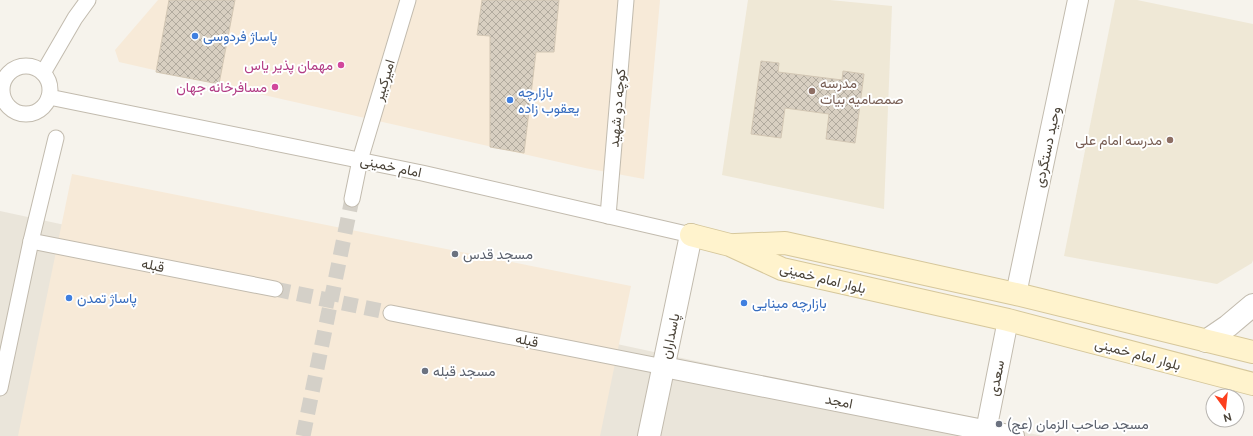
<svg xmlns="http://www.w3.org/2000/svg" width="1253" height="436" font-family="Ubuntu,Vazirmatn,sans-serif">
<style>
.residential{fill:#eae5da}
.commercial{fill:#f7ead8}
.education{fill:#efe8d6}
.building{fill:url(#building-cross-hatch);stroke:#d3c7b4}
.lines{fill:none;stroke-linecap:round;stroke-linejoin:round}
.pedestrian-tunnel{stroke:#d4d0c8;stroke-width:15;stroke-dasharray:15 8;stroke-linecap:butt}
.pedestrian-casing{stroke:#c2bbae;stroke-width:17}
.minor-casing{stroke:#c2bbae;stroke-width:22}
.tertiary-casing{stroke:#c2bbae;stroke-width:24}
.secondary-casing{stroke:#d6c79b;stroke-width:24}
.pedestrian{stroke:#fff;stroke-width:15}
.minor{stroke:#fff;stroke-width:20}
.tertiary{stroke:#fff;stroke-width:22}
.secondary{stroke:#fff3cd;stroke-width:22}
.shop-dot{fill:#3f7fe0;stroke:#fff;stroke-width:1.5}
.hotel-dot{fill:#d1479c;stroke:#fff;stroke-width:1.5}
.education-dot{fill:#8d6e63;stroke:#fff;stroke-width:1.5}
.worship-dot{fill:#6b7280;stroke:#fff;stroke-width:1.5}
.labels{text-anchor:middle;stroke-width:4;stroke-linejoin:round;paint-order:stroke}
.shop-label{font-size:14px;fill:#366cbe;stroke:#fff;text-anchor:start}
.hotel-label{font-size:14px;fill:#b23c85;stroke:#fff;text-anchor:end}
.street-label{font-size:14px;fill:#4b4439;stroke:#fff}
.education-label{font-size:14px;fill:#785e54;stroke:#fff;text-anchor:start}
.worship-label{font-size:14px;fill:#5b616d;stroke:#fff;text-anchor:start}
</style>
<defs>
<pattern id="building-cross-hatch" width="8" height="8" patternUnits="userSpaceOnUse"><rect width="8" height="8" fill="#d8cfc1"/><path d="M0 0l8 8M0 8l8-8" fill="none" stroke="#b1aa9e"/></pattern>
</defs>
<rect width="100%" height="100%" fill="#f6f3ec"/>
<polygon class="residential" points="0,211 1043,436 0,436"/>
<g class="commercial">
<polygon points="158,0 660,0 644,179 585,168 119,62 115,50"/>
<polygon points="72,174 631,286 600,436 18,436"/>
</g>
<g class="education">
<polygon points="748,0 830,0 892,6 884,209 722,175"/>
<polygon points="1115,0 1137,0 1253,24 1253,260 1252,263 1217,284 1064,256"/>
</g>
<g class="building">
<polygon points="169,0 235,0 219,84 156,72"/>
<polygon points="482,0 559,0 554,52 536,52 524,153 490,147 490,36 477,35"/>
<polygon points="761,61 779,63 778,72 842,80 843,71 864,74 855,143 826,139 829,114 785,108 781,138 751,134"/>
</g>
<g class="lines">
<g class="pedestrian-tunnel">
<polyline points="275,289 391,313"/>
<polyline points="303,436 352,199"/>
</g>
<g class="pedestrian-casing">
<g id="pedestrian">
<circle cx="26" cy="90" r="24"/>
<polyline points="43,73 75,18 88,0"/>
<polyline points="49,97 422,173 691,235"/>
<polyline points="352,199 360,160 408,0"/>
<polyline points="608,216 626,0"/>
<polyline points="31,241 275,289"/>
<polyline points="391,313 664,367"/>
<polyline points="0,388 31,241 56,138"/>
</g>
</g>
<g class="minor-casing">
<g id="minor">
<polyline points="1016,294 1078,0"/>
<polyline points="664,367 1014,436"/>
<polyline points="985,436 1008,320"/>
</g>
</g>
<g class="tertiary-casing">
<g id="tertiary">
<polyline points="1206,341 1228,326 1253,305"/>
<polyline points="649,436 691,235"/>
</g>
</g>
<g class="secondary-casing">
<g id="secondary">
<polyline points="691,235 730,245 782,269 1008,320 1253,384"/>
<polyline points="735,245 785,243 1016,294 1253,352"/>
</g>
</g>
<use href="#pedestrian" class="pedestrian"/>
<use href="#minor" class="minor"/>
<use href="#tertiary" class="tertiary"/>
<use href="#secondary" class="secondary"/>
</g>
<g class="shop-dot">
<circle cx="195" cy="36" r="4"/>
<circle cx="510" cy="100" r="4"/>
<circle cx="69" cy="298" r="4"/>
<circle cx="744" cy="303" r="4"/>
</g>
<g class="hotel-dot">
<circle cx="341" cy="65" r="4"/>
<circle cx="275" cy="87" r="4"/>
</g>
<g class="education-dot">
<circle cx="812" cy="91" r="4"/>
<circle cx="1170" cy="140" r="4"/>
</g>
<g class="worship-dot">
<circle cx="455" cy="254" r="4"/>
<circle cx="425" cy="371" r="4"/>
<circle cx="999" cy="424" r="4"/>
</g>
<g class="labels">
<g class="shop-label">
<text x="203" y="41">پاساژ فردوسی</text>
<text x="518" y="97">بازارچه<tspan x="518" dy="16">یعقوب زاده</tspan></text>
<text x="77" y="303">پاساژ تمدن</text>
<text x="752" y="308">بازارچه مینایی</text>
</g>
<g class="hotel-label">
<text x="333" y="70">مهمان پذیر یاس</text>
<text x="267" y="92">مسافرخانه جهان</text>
</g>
<g class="street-label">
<text transform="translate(384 80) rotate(-73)" y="5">امیرکبیر</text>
<text transform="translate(617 108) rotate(-85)" y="5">کوچه دو شهید</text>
<text transform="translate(1047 147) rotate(-78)" y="5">وحید دستگردی</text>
<text transform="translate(391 166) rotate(12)" y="5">امام خمینی</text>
<text transform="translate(153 265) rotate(11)" y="5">قبله</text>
<text transform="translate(823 278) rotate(14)" y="5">بلوار امام خمینی</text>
<text transform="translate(670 336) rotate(-78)" y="5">پاسداران</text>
<text transform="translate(527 340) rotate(11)" y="5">قبله</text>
<text transform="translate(1138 354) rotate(15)" y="5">بلوار امام خمینی</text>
<text transform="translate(996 378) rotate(-79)" y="5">سعدی</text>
<text transform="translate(839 401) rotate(11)" y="5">امجد</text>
</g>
<g class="education-label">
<text x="820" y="88">مدرسه<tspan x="820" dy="16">صمصامیه بیات</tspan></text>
<text x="1162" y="145" text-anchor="end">مدرسه امام علی</text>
</g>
<g class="worship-label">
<text x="463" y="259">مسجد قدس</text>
<text x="433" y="376">مسجد قبله</text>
<text x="1007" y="429">مسجد صاحب الزمان (عج)</text>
</g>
</g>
<g transform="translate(1225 408) rotate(165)"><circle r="19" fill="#ffffff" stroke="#b7b4b0"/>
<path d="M0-3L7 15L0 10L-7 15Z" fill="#fc3f1d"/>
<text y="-6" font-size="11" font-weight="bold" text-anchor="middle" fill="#4b4439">N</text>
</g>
</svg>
